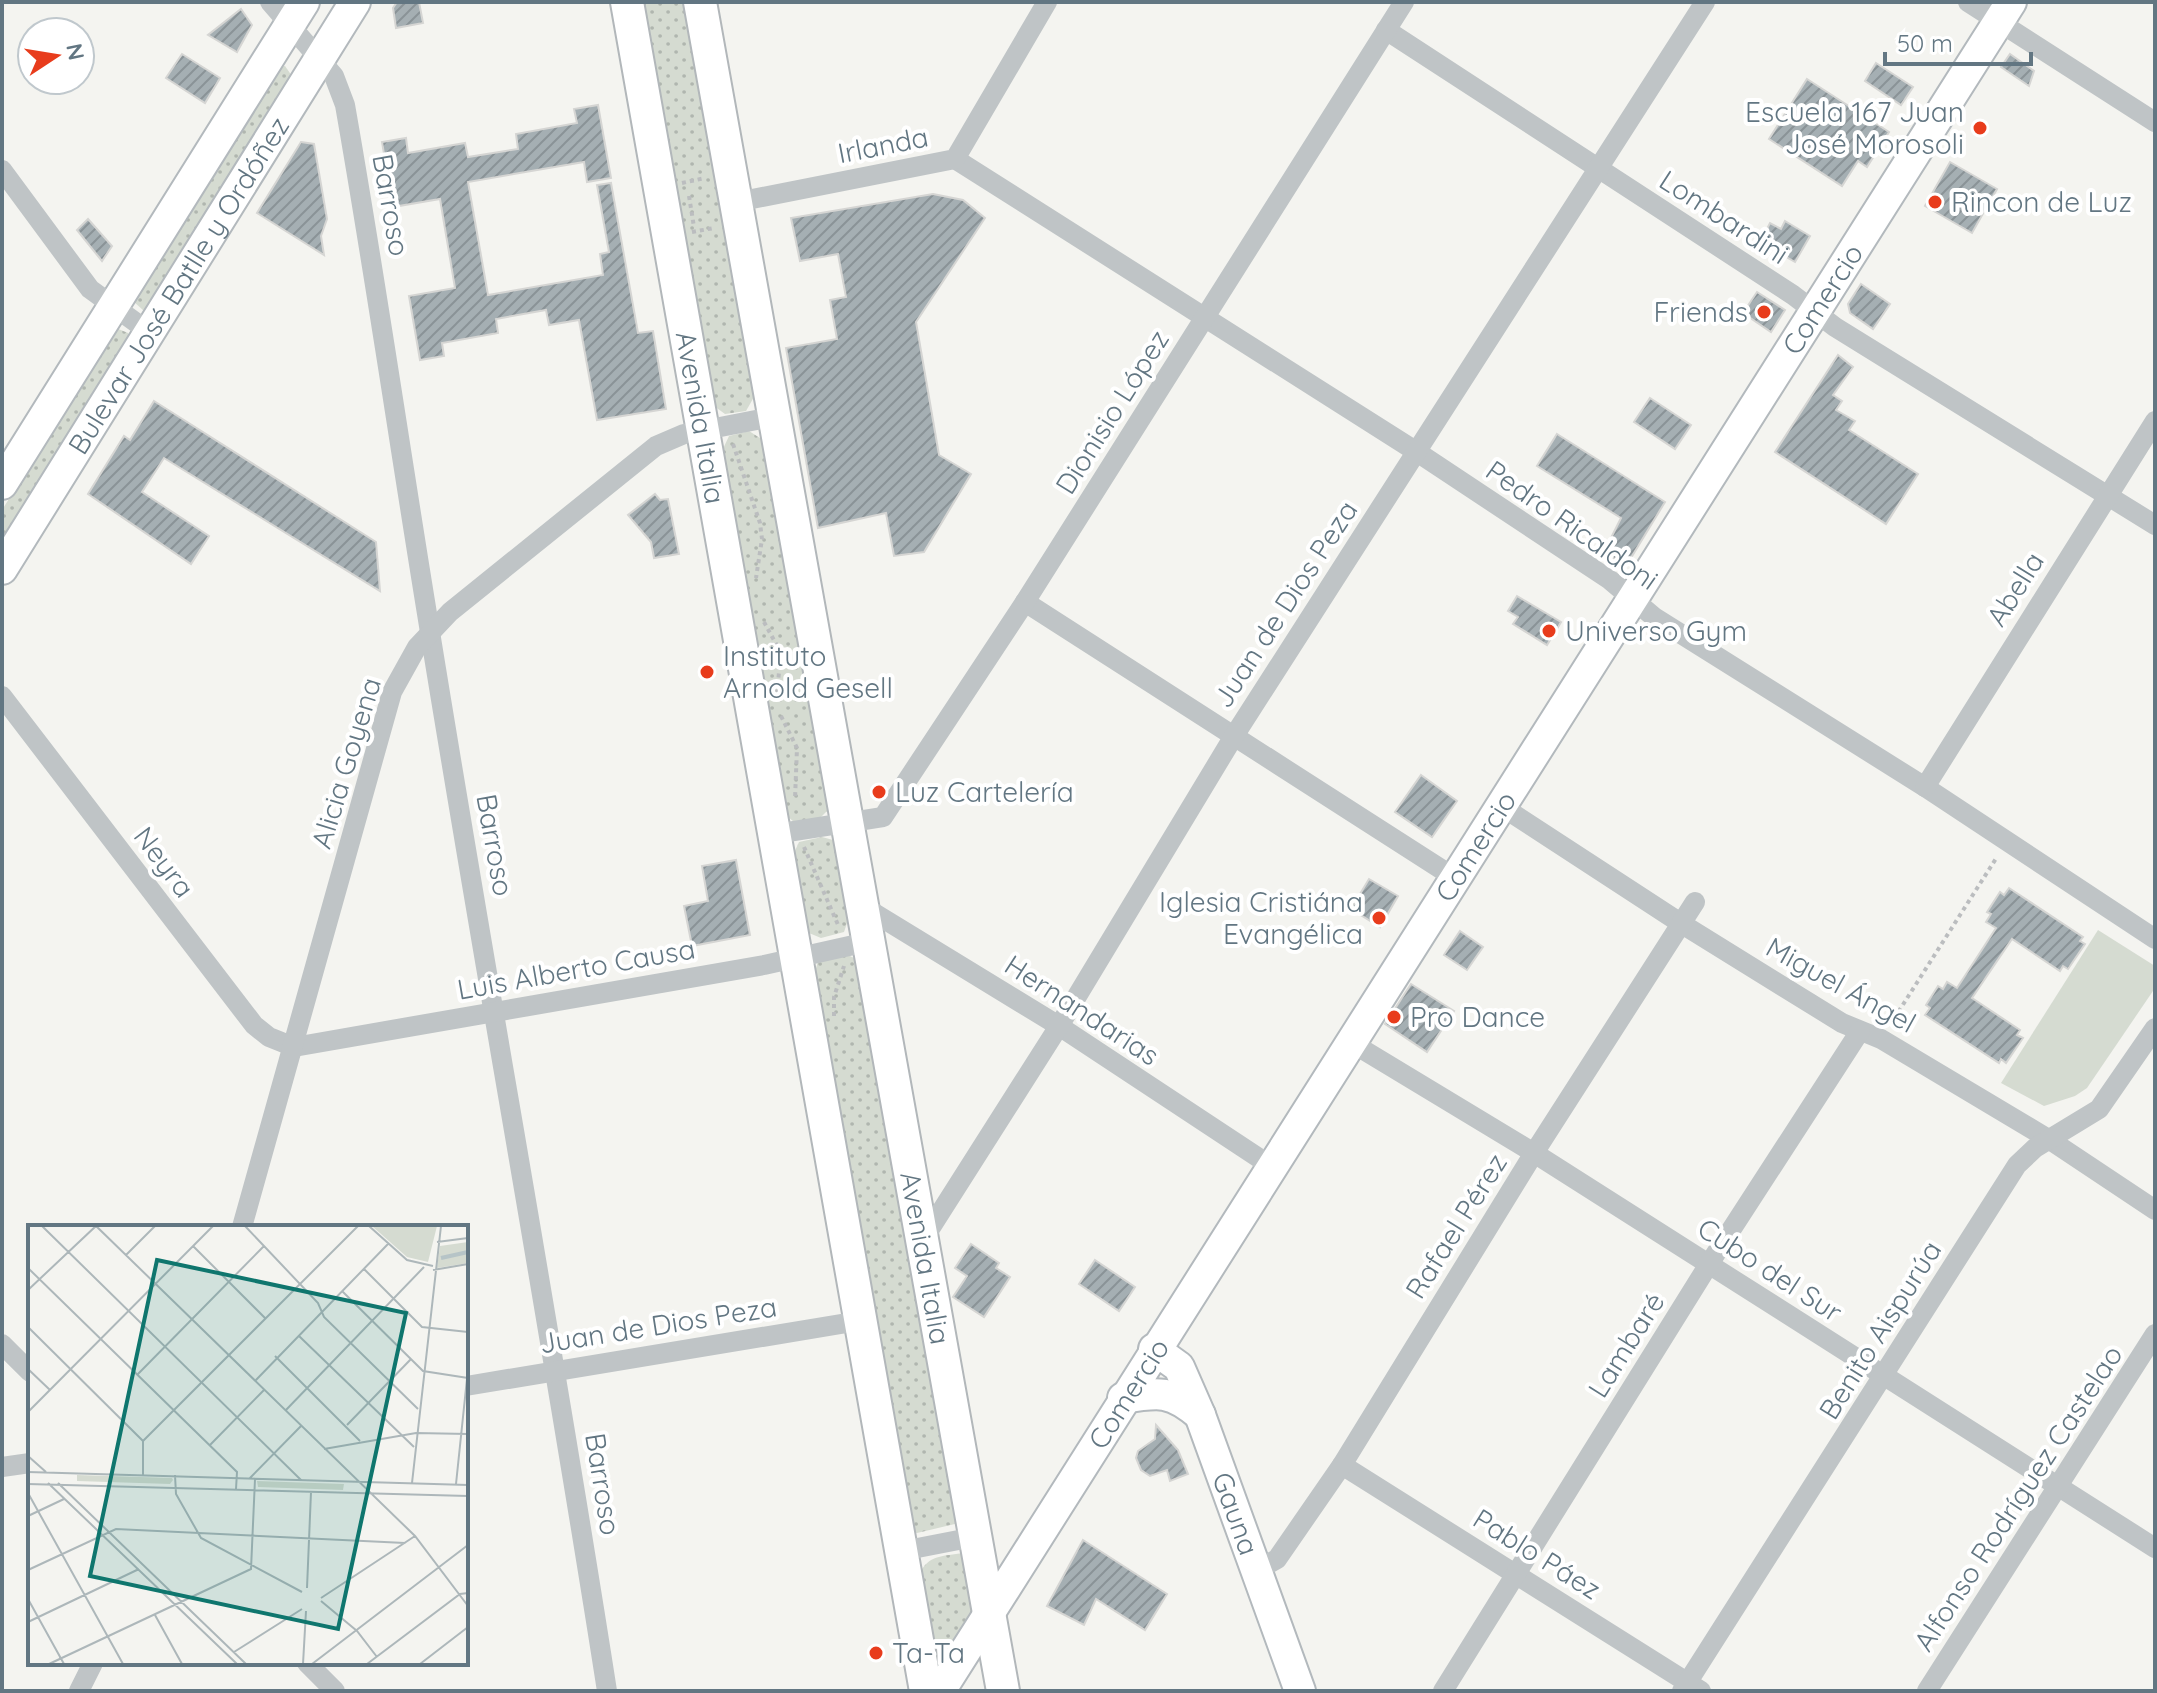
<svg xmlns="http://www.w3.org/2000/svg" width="2157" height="1693" font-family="Quicksand,sans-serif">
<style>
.grass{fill:url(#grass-dots)}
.green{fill:#d5dbd1}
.building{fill:url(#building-hatch);stroke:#d5d5d3;stroke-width:2}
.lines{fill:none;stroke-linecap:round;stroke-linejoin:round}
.secondary-casing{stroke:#b3b9bd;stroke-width:34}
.primary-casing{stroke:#b2b7ba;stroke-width:36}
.path{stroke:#bbbdbf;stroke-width:4;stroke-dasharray:4 4;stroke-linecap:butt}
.street{stroke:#bfc4c6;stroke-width:20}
.secondary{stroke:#fff;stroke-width:30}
.primary{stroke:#fff;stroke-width:32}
.poi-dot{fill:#e83c1c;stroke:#fff;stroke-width:3}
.labels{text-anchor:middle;stroke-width:8;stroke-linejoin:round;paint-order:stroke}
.poi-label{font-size:28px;fill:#627682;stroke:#fff;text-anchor:start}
.street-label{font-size:28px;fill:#627682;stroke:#fff}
.inset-river{fill:none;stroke:#b6c4c7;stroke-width:4}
.inset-road{fill:none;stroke:#adb7ba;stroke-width:2}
.view{fill:#0f766e;fill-opacity:0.15;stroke:#0f766e;stroke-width:4}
.inset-edge{fill:none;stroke:#627682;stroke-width:4}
</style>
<defs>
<pattern id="grass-dots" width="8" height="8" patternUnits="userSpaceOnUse" patternTransform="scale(2)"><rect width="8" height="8" fill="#d5dbd1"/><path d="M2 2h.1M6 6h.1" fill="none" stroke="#b0b6af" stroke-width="1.8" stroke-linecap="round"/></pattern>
<pattern id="building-hatch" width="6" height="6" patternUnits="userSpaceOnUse" patternTransform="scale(2)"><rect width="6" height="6" fill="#a5afb3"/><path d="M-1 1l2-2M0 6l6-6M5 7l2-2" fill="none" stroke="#8a9397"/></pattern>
</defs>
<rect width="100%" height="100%" fill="#f4f4f0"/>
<g class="grass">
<polygon points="642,2 684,2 754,397 746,411 725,414 714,406"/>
<polygon points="285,66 292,76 148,310 144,311 133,301 279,67"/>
<polygon points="116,328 128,333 130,338 2,542 2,510"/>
<polygon points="749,431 763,440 828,810 820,818 794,822 786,815 722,451 729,436"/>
<polygon points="822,837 833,840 835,845 849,917 844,932 821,938 809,933 805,926 794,853 799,842"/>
<polygon points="848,955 854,958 857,967 959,1523 917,1533 913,1532 815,972 818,961"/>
<path d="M 963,1553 L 973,1609 L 951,1647 L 942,1649 L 933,1642 L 920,1574 C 927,1555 944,1556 963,1553 Z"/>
</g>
<polygon class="green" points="2098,930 2155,966 2155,988 2087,1088 2075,1096 2044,1106 2001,1083"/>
<g class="building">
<polygon points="397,2 419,2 423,23 396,28 393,8"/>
<polygon points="241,9 252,25 237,52 208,35"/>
<polygon points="182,54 220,78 205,103 166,78"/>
<polygon points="2010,54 2034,71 2029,86 2001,67"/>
<polygon points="1876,63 1913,87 1901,105 1865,81"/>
<polygon points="1807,79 1889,132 1867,167 1858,161 1842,186 1769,139"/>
<polygon points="598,105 611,178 587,182 584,162 468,182 488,295 603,275 600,254 609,252 597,185 611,183 638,333 653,331 666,409 597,420 579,320 549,325 546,310 496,319 498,333 442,343 444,356 420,360 409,296 455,288 440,199 393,207 382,142 406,138 408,153 465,143 468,157 518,149 516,134 577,123 574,109"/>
<polygon points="301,142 314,144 327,219 321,236 324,255 257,213"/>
<polygon points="1950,162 1997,189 1972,233 1925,206"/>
<polygon points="933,194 963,200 985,218 916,322 939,455 971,474 924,552 894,556 886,513 818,528 786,348 837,339 830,300 846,297 838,254 800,261 791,218"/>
<polygon points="88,219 112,246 102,261 77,230"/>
<polygon points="1785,221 1810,236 1795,262 1760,242 1770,223 1781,229"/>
<polygon points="1861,284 1890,304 1873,329 1850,313 1848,304"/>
<polygon points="1757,292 1785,310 1771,332 1743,313"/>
<polygon points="1838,355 1853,367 1833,395 1842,401 1836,410 1855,421 1849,430 1918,474 1886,524 1775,452"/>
<polygon points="1650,398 1691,425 1675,449 1634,422"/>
<polygon points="154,401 376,542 380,591 164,458 142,492 209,536 191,564 88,494 124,436 130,440"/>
<polygon points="1557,434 1665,502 1626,566 1604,552 1621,518 1537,466"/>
<polygon points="655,494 660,500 668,499 679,554 654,558 651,542 628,515"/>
<polygon points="1517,596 1561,622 1547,645 1513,624 1518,617 1508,611"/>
<polygon points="1421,775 1457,801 1432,837 1395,812"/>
<polygon points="736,860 750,935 692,946 684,906 708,901 702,866"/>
<polygon points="1369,879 1398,896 1380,927 1351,909"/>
<polygon points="2009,888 2083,937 2080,941 2085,944 2068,969 2063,966 2060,971 2012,939 1972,998 2020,1030 2017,1035 2023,1038 2006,1063 2001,1059 1999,1063 1925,1015 1930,1008 1926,1005 1938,986 1943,989 1947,982 1957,988 1996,928 1986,922 1991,914 1987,912 2000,892 2004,895"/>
<polygon points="1460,931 1483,947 1467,970 1444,955"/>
<polygon points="1411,984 1454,1011 1427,1052 1385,1024"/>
<polygon points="971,1244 999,1263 996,1268 1010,1277 984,1317 953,1297 967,1276 955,1268"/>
<polygon points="1095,1260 1135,1287 1119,1311 1079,1284"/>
<polygon points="1156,1425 1178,1450 1188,1474 1170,1481 1167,1470 1150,1476 1141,1470 1136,1458 1138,1451 1155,1439"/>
<polygon points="1083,1540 1167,1594 1145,1630 1096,1599 1084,1625 1047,1606"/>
</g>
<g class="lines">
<g class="secondary-casing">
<g id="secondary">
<polyline points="2,484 304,2"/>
<path id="s1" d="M 2,569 L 355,2"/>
<path id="s2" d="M 1154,1349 L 1179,1367 L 1200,1415 L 1300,1691"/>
<path d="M 1123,1398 C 1159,1392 1171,1390 1200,1415"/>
<path id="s3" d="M 940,1691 L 2011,2"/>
</g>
</g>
<g class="primary-casing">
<g id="primary">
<path id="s4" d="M 627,2 L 926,1691"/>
<path id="s5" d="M 700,2 L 1003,1691"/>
</g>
</g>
<g class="path">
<polyline points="682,183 705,178"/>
<polyline points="689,196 694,227"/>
<polyline points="692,232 714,228"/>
<polyline points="733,444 760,523 762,539 756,578"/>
<polyline points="764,622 781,653 777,692"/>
<polyline points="781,716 797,748 795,799"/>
<polyline points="804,847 839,927"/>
<polyline points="834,1016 834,997 844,966"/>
<polyline points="1890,1025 1997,857"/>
</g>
<g class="street">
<path d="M 270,2 L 334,76 L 345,105 C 376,281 401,456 430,632 C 487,985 552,1337 607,1691"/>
<polyline points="1968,2 2155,122"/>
<polyline points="1386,30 1793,295 1835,327 2155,525"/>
<polyline points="955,159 1417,452 1610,580 1654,617 1925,787 2155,939"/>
<polyline points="2,170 90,289 149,332"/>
<polyline points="737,202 955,159 1047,2"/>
<polyline points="1025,602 1455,878"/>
<polyline points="2,696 254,1025 269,1037 294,1047 764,965 867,942"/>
<polyline points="1925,787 2155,421"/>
<polyline points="1501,806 1682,924 1842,1023 1881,1039 2050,1140 2155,1210"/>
<polyline points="775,834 883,817 1025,602 1404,2"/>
<polyline points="861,905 1059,1026 1271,1166"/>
<polyline points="1352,1043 1534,1153 2155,1548"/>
<polyline points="242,1227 392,692 417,647 450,612 656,446 684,434 777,416"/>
<polyline points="921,1243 1059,1026 1234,736 1705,2"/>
<polyline points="2,1344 30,1372"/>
<polyline points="466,1386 859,1321"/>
<polyline points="1342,1465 1701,1691"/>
<polyline points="2,1467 30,1463"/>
<polyline points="902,1551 974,1537"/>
<polyline points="1256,1571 1277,1559 1342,1465 1534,1153 1695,902"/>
<polyline points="307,1663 335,1691"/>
<polyline points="79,1691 93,1663"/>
<polyline points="1443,1691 1709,1264 1860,1031"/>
<polyline points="1682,1691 2017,1165 2035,1148 2099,1109 2155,1028"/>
<polyline points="1927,1691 2155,1334"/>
</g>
<use href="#secondary" class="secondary"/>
<use href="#primary" class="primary"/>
</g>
<g class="poi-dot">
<circle cx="1980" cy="128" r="8"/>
<circle cx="1935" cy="202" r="8"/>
<circle cx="1764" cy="312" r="8"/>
<circle cx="1549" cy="631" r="8"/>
<circle cx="707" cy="672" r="8"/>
<circle cx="879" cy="792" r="8"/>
<circle cx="1379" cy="918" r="8"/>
<circle cx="1394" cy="1017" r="8"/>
<circle cx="876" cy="1653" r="8"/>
</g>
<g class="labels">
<g class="poi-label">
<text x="1964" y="122" text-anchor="end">Escuela 167 Juan<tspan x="1964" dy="32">José Morosoli</tspan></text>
<text x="1951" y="212">Rincon de Luz</text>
<text x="1748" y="322" text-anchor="end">Friends</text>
<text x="1565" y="641">Universo Gym</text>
<text x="723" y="666">Instituto<tspan x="723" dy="32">Arnold Gesell</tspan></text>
<text x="895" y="802">Luz Cartelería</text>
<text x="1363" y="912" text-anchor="end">Iglesia Cristiána<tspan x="1363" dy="32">Evangélica</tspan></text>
<text x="1410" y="1027">Pro Dance</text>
<text x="892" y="1663">Ta-Ta</text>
</g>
<g class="street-label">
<text transform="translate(883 145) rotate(-11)" y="10">Irlanda</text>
<text transform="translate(391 205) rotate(80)" y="10">Barroso</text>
<text transform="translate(1724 217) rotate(33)" y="10">Lombardini</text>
<text dy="10" stroke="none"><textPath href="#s1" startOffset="334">Bulevar José Batlle y Ordóñez</textPath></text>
<text dy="10" stroke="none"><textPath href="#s3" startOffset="1648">Comercio</textPath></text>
<text transform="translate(1112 412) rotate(-58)" y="10">Dionisio López</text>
<text dy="10" stroke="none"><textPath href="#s4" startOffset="422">Avenida Italia</textPath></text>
<text transform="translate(1572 525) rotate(35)" y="10">Pedro Ricaldoni</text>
<text transform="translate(2015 589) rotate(-58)" y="10">Abella</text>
<text transform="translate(1285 604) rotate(-57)" y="10">Juan de Dios Peza</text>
<text transform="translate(346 763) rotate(-73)" y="10">Alicia Goyena</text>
<text transform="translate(495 845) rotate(80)" y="10">Barroso</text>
<text dy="10" stroke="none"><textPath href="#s3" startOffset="1000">Comercio</textPath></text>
<text transform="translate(164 862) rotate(53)" y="10">Neyra</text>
<text transform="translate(576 969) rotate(-10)" y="10">Luis Alberto Causa</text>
<text transform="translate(1841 985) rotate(29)" y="10">Miguel Ángel</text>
<text transform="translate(1082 1010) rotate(33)" y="10">Hernandarias</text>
<text transform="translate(1456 1226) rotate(-58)" y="10">Rafael Pérez</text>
<text dy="10" stroke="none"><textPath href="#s5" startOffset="1276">Avenida Italia</textPath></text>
<text transform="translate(1770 1270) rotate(33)" y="10">Cubo del Sur</text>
<text transform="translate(658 1325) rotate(-9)" y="10">Juan de Dios Peza</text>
<text transform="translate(1880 1330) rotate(-58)" y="10">Benito Aispurúa</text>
<text transform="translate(1626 1345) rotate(-58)" y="10">Lambaré</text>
<text dy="10" stroke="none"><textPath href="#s3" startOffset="352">Comercio</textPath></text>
<text transform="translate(603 1484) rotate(81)" y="10">Barroso</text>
<text transform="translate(2018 1498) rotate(-57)" y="10">Alfonso Rodríguez Castelao</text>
<text dy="10" stroke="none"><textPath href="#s2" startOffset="188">Gauna</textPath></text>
<text transform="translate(1537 1554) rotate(32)" y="10">Pablo Páez</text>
</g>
</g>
<g transform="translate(28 1225)">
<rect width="440" height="440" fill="#f4f4f0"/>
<path d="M 440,17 L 440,38 L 409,43 L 412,21 ZM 49,250 L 144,253 L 145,255 L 142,259 L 49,256 ZM 229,256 L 316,259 L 315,265 L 230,262 Z" fill="#d5dbd1"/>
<path d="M 344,1 L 409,1 L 400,37 L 379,32 Z" fill="#d5dbd1"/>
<path class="inset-river" d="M 413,33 L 440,27"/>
<path class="inset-road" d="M 14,1 L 273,255M 217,1 L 290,78 L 296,92 L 390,184M 341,1 L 379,35 L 405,41M 409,17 L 440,13M 165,21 L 238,94M 98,30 L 127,1M 0,43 L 209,247 L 208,264M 336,44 L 394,102 L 440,107M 405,45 L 440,39M 0,65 L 68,1 L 387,311 L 440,381M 314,66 L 395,146 L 440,153M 0,102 L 115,216 L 115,250M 271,111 L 386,222M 247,131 L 332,216M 0,144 L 22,165M 110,149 L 236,21M 227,156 L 360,19M 257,186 L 396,42M 0,187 L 185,1M 319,200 L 383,134M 115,216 L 330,1M 182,220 L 236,165M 296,224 L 388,208 L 440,209M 0,231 L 18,247M 0,247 L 440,260M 147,250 L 148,269 L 173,313 L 274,367M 222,253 L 273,201M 20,258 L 209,439M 30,258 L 218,439M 384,258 L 413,1M 0,259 L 440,271M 428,259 L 440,144M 0,268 L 95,439M 0,291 L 36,274M 0,345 L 88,304 L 377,318M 279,363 L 283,267M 293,373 L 387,311M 0,374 L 36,439M 293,376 L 329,406 L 349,432M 127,390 L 154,439M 0,397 L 111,344M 206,427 L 274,384M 21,439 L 223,344 L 227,254M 275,439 L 278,386M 284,439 L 440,320M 339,439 L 432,369 L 440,368M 392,439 L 440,402"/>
<path class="view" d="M 129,35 L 378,88 L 310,404 L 62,351 Z"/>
<rect width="440" height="440" class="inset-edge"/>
</g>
<rect width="2157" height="1693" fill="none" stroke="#627682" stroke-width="8"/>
<g transform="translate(56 56) rotate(78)"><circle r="38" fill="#ffffff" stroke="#c0c8cd" stroke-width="2"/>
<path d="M0-6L14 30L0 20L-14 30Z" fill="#e83c1c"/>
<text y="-12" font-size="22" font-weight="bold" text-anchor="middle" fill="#627682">N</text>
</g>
<path d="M1885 52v12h146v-12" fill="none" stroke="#627682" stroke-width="4"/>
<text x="1897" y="52" font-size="24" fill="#627682" stroke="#ffffff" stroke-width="6" paint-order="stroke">50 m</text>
</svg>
